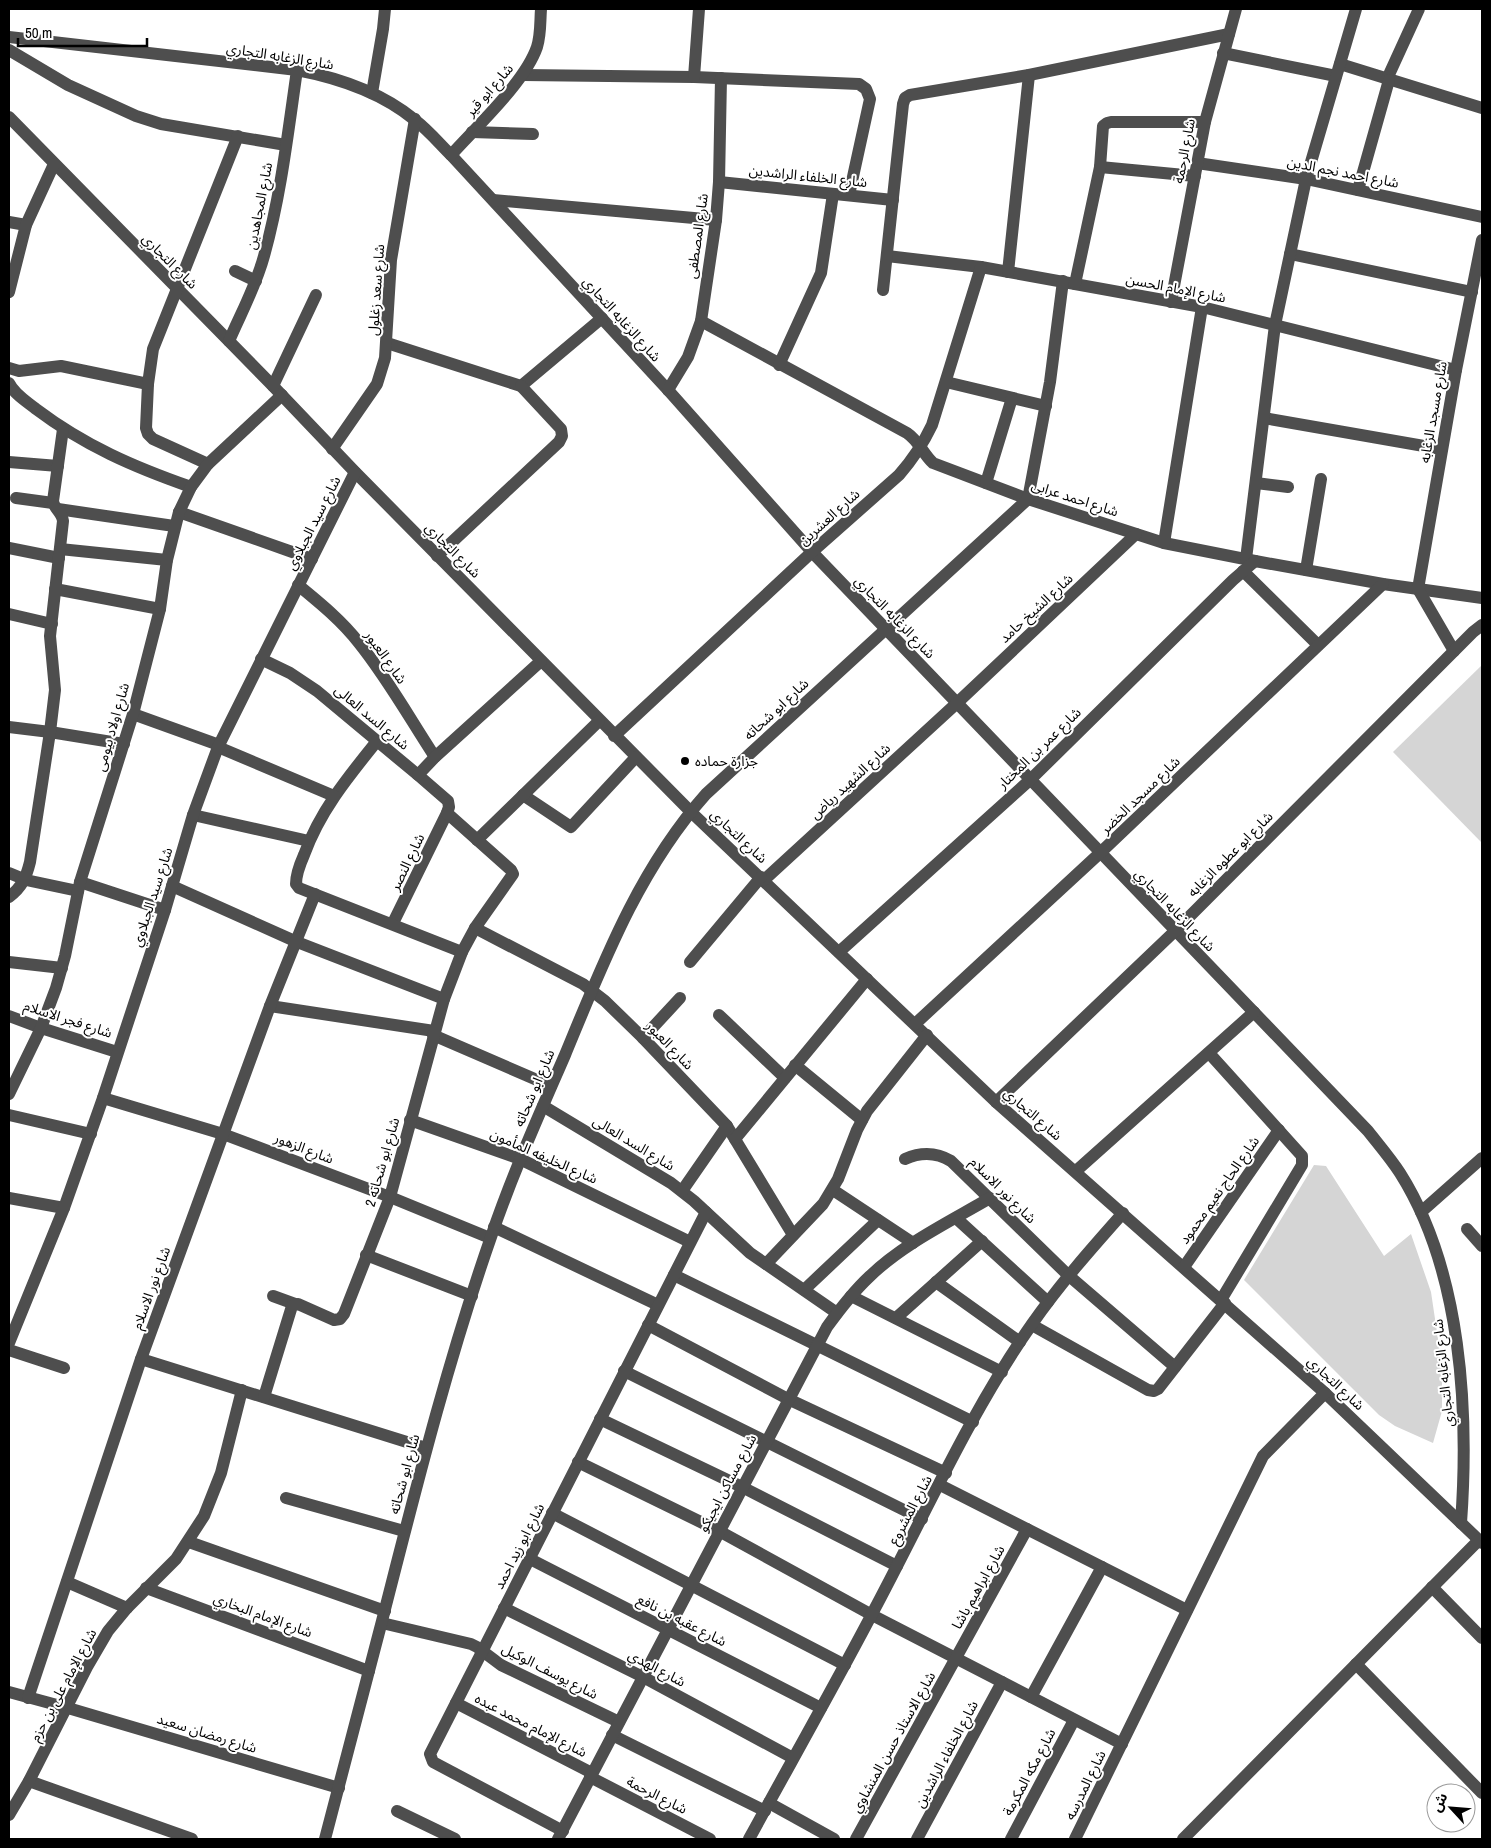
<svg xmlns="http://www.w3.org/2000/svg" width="1491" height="1848" font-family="'Archivo Narrow','Noto Sans Arabic',sans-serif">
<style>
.green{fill:#d5d5d5}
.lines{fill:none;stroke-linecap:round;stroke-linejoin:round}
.minor{stroke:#4e4e4e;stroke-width:12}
.poi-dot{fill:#000;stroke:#fff;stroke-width:2}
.labels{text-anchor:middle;stroke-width:4;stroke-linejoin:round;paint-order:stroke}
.street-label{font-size:14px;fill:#000;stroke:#fff}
.poi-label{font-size:14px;fill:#000;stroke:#fff;text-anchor:start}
</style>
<rect width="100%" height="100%" fill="#fff"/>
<g class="green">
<polygon points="1482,665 1482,843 1393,752"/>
<polygon points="1314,1165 1326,1166 1384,1256 1411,1234 1431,1292 1442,1366 1442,1411 1433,1443 1395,1426 1379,1415 1244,1280"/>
</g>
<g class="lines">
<g class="minor">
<path d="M 9,37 L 297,70 C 339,78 381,92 415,120 C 428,130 439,143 451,155 L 668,390 L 812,552 L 1368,1131 C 1379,1145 1391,1159 1400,1173 C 1462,1271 1469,1411 1461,1523"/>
<polyline points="9,50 68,85 136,116 161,124 286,145"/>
<polyline points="1223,53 1336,76"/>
<polyline points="1340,64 1482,108"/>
<polyline points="523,75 694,77 859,84 866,89 870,99 849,195"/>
<polyline points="694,77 699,9"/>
<polyline points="1387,79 1419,9"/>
<polyline points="372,93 383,29 385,9"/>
<polyline points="9,117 273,386 355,472 691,812 996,1102 1325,1393 1482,1543"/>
<polyline points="472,132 533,134"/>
<path d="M 451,155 C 477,126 525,82 537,47 C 541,34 540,22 541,9"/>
<polyline points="1197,163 1306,179 1482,217"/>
<polyline points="1100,167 1195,176"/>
<polyline points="719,182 893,200"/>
<polyline points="1358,190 1389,80"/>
<polyline points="493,200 716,220"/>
<polyline points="9,222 26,225"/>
<polyline points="1290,254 1472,292"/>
<polyline points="887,256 981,267 1202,307 1456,370"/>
<polyline points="235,271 256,281"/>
<polyline points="1008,272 1029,75"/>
<polyline points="1075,284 1100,167 1103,126 1107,123 1111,122 1205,122"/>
<polyline points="883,290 903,104 905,98 910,95 1029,75 1229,34"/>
<polyline points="9,292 26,225 54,164"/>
<polyline points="1171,302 1205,122 1236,9"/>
<path d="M 701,321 L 907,433 C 919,441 923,454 933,463 L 1028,499 L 1164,543 L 1255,561 L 1383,584 L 1482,598"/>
<path d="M 229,341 C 241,313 256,286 264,256 C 281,195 288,132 297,70"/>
<polyline points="387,343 521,386 602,318"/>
<polyline points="779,365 821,273 833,194"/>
<polyline points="9,368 19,371 61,366 148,384"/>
<polyline points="946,382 1046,406"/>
<path d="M 9,383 C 14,394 26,401 36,409 C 85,446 134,467 191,487"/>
<polyline points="273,386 316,295"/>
<polyline points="668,390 688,357 701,321 716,220 719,182 721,78"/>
<polyline points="1264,418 1441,449"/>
<polyline points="332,449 377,384 385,358 391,260 415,119"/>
<polyline points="9,462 58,466"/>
<polyline points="208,464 153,439 148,434 146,428 148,384 153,349 238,136"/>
<polyline points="986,483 1012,398"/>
<polyline points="1256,483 1288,487"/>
<polyline points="16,498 53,503"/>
<polyline points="58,509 174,526"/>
<polyline points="179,512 312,559"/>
<polyline points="1164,543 1202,307"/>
<polyline points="9,548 59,558"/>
<polyline points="60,549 167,560"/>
<polyline points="437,556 559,442 562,436 561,429 521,386"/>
<polyline points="1246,559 1275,325 1306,179 1356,9"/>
<polyline points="1306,570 1321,479"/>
<polyline points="1243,571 1318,645"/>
<path d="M 298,585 C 320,603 342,621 359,643 C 388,679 410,719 435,757"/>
<polyline points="55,589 160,609"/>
<polyline points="9,614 52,624"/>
<polyline points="1454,651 1418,589 1456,370 1482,240"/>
<polyline points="261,659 290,673 317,691 418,775 448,801 449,807 447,813 393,923"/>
<polyline points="133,714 219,745"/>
<polyline points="9,727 50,732 124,744"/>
<path d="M 614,736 L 812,552 L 899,475 C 913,459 923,444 932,425 L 981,267"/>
<path d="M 377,741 C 348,777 320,811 304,855 C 300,864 296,875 296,884 L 299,888 L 462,952"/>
<polyline points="218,747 334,796"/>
<polyline points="418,775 435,757 541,661"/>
<polyline points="523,795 571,827 636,757"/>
<polyline points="193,815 309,841"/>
<polyline points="477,840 599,721"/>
<polyline points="9,873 26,880 78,891"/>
<polyline points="764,880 957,703 1136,534"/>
<polyline points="80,882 165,910"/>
<polyline points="172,886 297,942 444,999"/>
<path d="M 9,897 C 22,887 26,878 30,862 L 50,732 L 55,690 L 50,636 L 63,521 C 62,512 54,509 53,501 L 63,429"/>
<polyline points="475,928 583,984 605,1001 643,1038 727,1126 793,1235"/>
<polyline points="839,952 1031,779 1233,580 1255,561"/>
<polyline points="9,962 62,968"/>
<polyline points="690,962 761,877"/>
<polyline points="270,1006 434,1031"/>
<polyline points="719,1015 785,1078"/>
<polyline points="9,1016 41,1028 117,1052"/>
<polyline points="915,1024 1100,853 1383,584"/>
<polyline points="433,1035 551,1086"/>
<polyline points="643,1038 680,998"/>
<polyline points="1209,1053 1302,1156 1302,1165 1221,1300"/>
<polyline points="795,1065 862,1120"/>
<polyline points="9,1094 41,1028 56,988 65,956 80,882 133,714 160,609 167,560 179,512 191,487 208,464 282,395"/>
<polyline points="103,1098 223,1134 390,1197 490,1238"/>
<polyline points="996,1102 1175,931 1473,632 1482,625"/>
<polyline points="543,1106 671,1183 694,1201 750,1253 837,1313"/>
<polyline points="9,1115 91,1134"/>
<polyline points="410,1120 520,1159 690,1242"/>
<polyline points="735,1139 867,979"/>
<path d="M 905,1159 C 921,1152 936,1152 951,1161 L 1068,1275 L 1175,1367"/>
<polyline points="1076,1171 1254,1012"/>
<polyline points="833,1190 913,1243"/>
<polyline points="682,1191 727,1126"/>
<polyline points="9,1198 64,1208"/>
<polyline points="1421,1212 1482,1158"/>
<polyline points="956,1218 1048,1302"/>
<polyline points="494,1227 658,1305"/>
<polyline points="1467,1229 1482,1246"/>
<polyline points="366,1255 472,1296"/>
<polyline points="766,1264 823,1204 838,1179 857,1130 867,1111 927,1035"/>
<polyline points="1184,1267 1279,1130"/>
<polyline points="674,1275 973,1422"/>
<polyline points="936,1282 1020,1342"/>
<polyline points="804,1290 878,1220"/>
<polyline points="273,1296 295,1304"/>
<polyline points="851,1296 1002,1372"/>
<polyline points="896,1318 982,1241"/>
<polyline points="648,1325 788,1399 946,1473"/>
<polyline points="1032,1325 1148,1390 1154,1391 1158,1389 1225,1303"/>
<polyline points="9,1343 64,1208 103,1098 165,910 193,815 218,747 355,472"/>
<polyline points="9,1350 64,1368"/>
<polyline points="141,1359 426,1448"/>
<polyline points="624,1371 922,1519"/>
<polyline points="264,1397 292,1306 298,1304 334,1320 340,1319 344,1314 390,1197 444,999 462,952 475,928 513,874 511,870 447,813"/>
<polyline points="600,1419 742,1487 897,1566"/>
<polyline points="578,1462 719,1531 872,1615 1122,1744"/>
<polyline points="940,1485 1187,1610"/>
<polyline points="286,1498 404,1531"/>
<polyline points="552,1513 845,1665"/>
<polyline points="189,1542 385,1611"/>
<polyline points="530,1559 821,1708"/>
<polyline points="67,1582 127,1608"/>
<polyline points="1432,1587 1482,1638"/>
<polyline points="146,1588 369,1671"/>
<polyline points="504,1608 643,1677 793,1758"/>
<polyline points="382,1623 471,1644 477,1647 501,1665 619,1722"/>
<polyline points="1356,1664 1482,1793"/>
<polyline points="9,1692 68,1708 339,1788"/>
<polyline points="1031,1697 1102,1567"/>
<polyline points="28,1698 141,1359 270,1006 315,894"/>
<polyline points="456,1703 592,1773"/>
<polyline points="612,1735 765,1811"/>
<polyline points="590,1777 710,1839"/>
<polyline points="29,1781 192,1839"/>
<polyline points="769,1803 834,1839"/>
<polyline points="397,1811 455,1839"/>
<polyline points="9,1815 29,1781 87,1667 108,1631 127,1608 176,1559 204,1516 221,1473 242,1390"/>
<polyline points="563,1831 433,1762 430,1754 706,1212"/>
<path d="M 325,1839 C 344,1767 363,1694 382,1621 C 415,1492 447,1363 491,1237 C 512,1175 539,1115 565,1055 C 603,963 639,869 706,794 L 1028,499 L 1050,382 L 1063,281"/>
<path d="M 558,1839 L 827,1327 C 840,1309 853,1292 869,1277 C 903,1244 949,1222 990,1198"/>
<path d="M 749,1839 C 790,1764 832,1690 872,1614 C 924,1517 969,1414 1032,1324 C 1060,1284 1091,1249 1123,1213"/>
<polyline points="856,1839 1027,1529"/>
<polyline points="917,1839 1002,1682"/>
<polyline points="1011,1839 1074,1720"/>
<polyline points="1075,1839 1263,1456 1325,1393"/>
<polyline points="1183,1839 1479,1540"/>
</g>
</g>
<circle class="poi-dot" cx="685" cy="761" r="5"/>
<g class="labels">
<g class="street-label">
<text transform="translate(280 56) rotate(9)" y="5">شارع الزغابه التجاري</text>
<text transform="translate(489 90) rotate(-49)" y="5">شارع ابو قير</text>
<text transform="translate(1184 151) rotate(-79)" y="5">شارع الرحمة</text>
<text transform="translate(1343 172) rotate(11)" y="5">شارع احمد نجم الدين</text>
<text transform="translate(808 176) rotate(6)" y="5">شارع الخلفاء الراشدين</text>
<text transform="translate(259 206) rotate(-79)" y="5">شارع المجاهدين</text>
<text transform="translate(697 236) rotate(-82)" y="5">شارع المصطفى</text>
<text transform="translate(170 261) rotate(45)" y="5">شارع التجاري</text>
<text transform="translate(1176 288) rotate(11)" y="5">شارع الإمام الحسن</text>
<text transform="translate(376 290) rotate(-86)" y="5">شارع سعد زغلول</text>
<text transform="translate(622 319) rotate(48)" y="5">شارع الزغابه التجاري</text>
<text transform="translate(1433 412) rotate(-80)" y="5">شارع مسجد الزغابه</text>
<text transform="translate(1075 498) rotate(18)" y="5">شارع احمد عرابى</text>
<text transform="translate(829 517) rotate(-42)" y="5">شارع العشرين</text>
<text transform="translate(313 523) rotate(-63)" y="5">شارع سيد الجبلاوي</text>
<text transform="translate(453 550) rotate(45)" y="5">شارع التجاري</text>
<text transform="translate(1036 608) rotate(-43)" y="5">شارع الشيخ حامد</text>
<text transform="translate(895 617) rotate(46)" y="5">شارع الزغابه التجاري</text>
<text transform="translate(386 657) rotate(55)" y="5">شارع العبور</text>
<text transform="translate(776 709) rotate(-43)" y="5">شارع ابو شحاته</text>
<text transform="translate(372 717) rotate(40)" y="5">شارع السد العالى</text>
<text transform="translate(112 727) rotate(-74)" y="5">شارع اولاد بيومى</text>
<text transform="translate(1039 748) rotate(-44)" y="5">شارع عمر بن المختار</text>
<text transform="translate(850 781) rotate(-43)" y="5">شارع الشهيد رياض</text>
<text transform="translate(1140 795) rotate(-44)" y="5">شارع مسجد الخضر</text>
<text transform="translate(739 836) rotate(43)" y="5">شارع التجاري</text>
<text transform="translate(1230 854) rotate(-45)" y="5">شارع ابو عطوه الزغابه</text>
<text transform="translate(407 862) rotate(-64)" y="5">شارع النصر</text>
<text transform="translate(152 897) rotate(-72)" y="5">شارع سيد الجبلاوي</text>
<text transform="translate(1175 910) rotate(46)" y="5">شارع الزغابه التجاري</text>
<text transform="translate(68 1019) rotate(18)" y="5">شارع فجر الاسلام</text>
<text transform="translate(670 1045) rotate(46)" y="5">شارع العبور</text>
<text transform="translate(534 1088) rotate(-67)" y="5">شارع ابو شحاته</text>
<text transform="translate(1033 1114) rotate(41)" y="5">شارع التجاري</text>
<text transform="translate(634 1143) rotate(31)" y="5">شارع السد العالى</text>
<text transform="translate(304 1148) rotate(21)" y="5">شارع الزهور</text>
<text transform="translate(544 1156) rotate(24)" y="5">شارع الخليفه المأمون</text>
<text transform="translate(382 1162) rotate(-74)" y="5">شارع ابو شحاته 2</text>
<text transform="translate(1003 1190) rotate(45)" y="5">شارع نور الاسلام</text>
<text transform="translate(1219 1190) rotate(-55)" y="5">شارع الحاج نعيم محمود</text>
<text transform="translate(151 1288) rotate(-70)" y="5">شارع نور الاسلام</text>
<text transform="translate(1443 1373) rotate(-96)" y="5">شارع الزغابه التجاري</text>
<text transform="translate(1336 1383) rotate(43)" y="5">شارع التجاري</text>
<text transform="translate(404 1474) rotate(-75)" y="5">شارع ابو شحاته</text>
<text transform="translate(727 1483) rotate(-62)" y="5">شارع مساكن ايجيكو</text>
<text transform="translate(910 1510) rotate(-62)" y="5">شارع المشروع</text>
<text transform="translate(519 1546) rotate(-63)" y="5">شارع ابو زيد احمد</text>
<text transform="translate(978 1587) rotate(-61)" y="5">شارع ابراهيم باشا</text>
<text transform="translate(263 1615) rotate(20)" y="5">شارع الإمام البخاري</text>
<text transform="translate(682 1620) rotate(27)" y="5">شارع عقبه بن نافع</text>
<text transform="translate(657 1668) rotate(28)" y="5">شارع الهدي</text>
<text transform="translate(550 1671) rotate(27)" y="5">شارع يوسف الوكيل</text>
<text transform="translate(63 1685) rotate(-62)" y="5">شارع الإمام على بن حزم</text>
<text transform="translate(531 1725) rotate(27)" y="5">شارع الإمام محمد عبده</text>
<text transform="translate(207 1733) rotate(17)" y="5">شارع رمضان سعيد</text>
<text transform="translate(893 1742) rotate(-61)" y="5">شارع الاستاذ حسن المنشاوي</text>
<text transform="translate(946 1754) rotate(-62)" y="5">شارع الخلفاء الراشدين</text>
<text transform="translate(1029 1772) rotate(-62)" y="5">شارع مكه المكرمة</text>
<text transform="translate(1085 1785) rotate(-64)" y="5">شارع المدرسه</text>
<text transform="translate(657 1795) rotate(27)" y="5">شارع الرحمة</text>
</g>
<g class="poi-label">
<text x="695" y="766">جزارة حماده</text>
</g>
</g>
<rect width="1491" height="1848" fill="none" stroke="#000000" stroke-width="20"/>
<g transform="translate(1451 1808) rotate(296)"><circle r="24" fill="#ffffff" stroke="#999999"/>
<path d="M0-4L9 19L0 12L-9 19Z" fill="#000000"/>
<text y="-8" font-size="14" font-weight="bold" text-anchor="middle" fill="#000000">ش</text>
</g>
<path d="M18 38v8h129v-8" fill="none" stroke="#000000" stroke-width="2.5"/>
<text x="25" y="38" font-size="15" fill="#000000" stroke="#ffffff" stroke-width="4" paint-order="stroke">50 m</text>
</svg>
